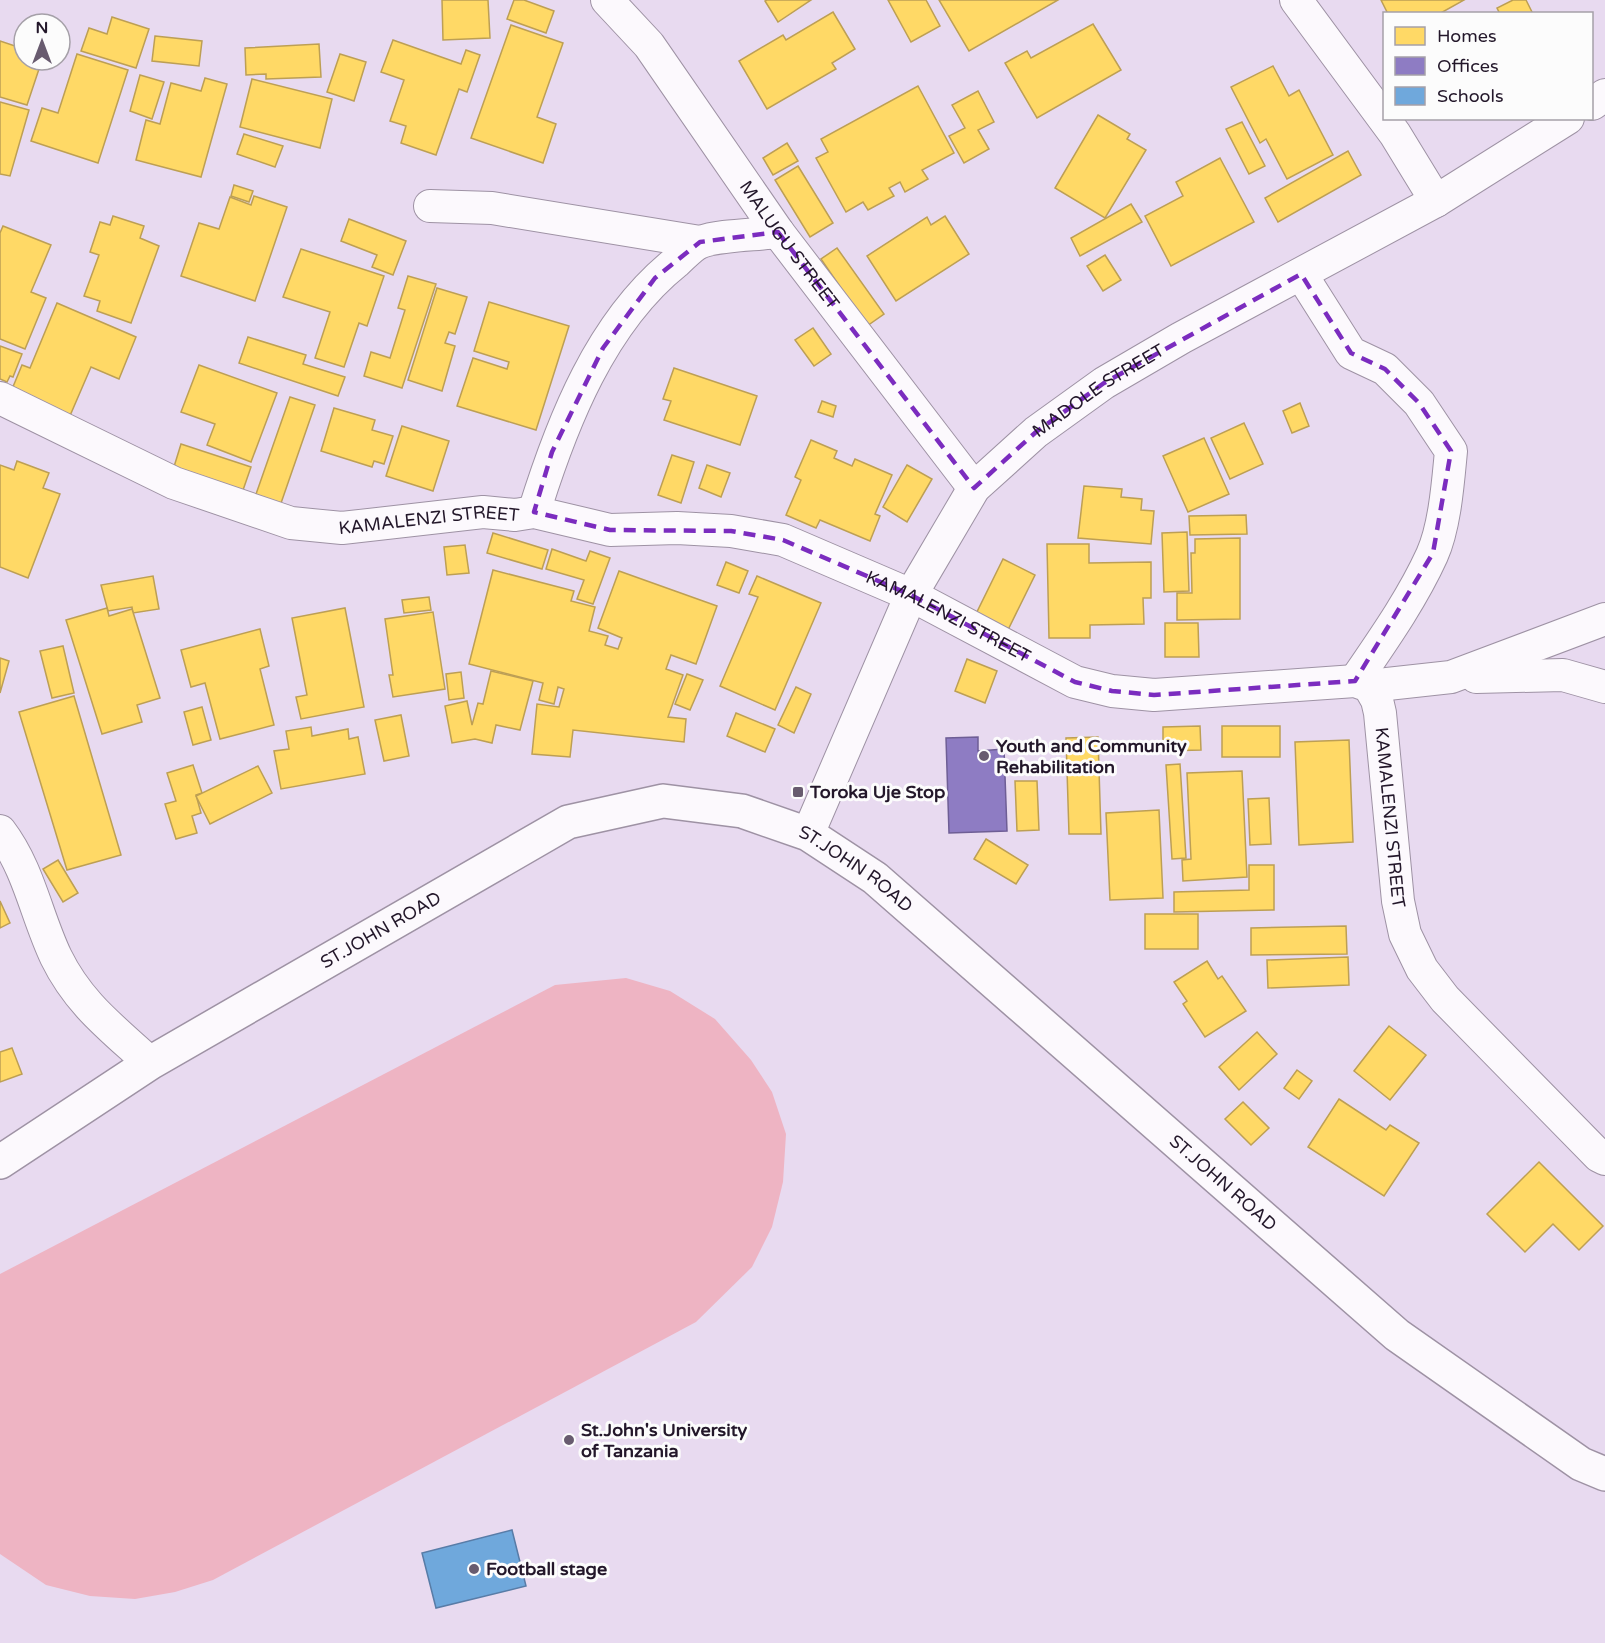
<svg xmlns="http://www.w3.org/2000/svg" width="1605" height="1643" font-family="'Varela Round',sans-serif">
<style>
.green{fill:#eeb4c3}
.homes{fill:#ffd966;stroke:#bd9f54;stroke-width:1.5}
.offices{fill:#8e7cc3;stroke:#6e5e95;stroke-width:1.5}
.schools{fill:#6fa8dc;stroke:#587ca7;stroke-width:1.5}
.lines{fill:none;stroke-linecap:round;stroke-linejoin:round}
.minor-casing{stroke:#9e92a4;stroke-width:34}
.tertiary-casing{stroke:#9e92a4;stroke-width:36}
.minor{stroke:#fcf9fd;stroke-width:32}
.tertiary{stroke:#fcf9fd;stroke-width:33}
.marked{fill:none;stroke:#7b2cbf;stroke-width:4.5;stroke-dasharray:12 8;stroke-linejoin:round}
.poi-dot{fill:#685b6f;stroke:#fcfcfc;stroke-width:2}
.labels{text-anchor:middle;stroke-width:6;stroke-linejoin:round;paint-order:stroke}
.street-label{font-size:18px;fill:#23172a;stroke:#fcfcfc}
.poi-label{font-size:18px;font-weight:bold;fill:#23172a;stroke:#fcfcfc;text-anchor:start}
</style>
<rect width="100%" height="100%" fill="#e8daf0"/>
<polygon class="green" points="626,978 670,991 715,1019 751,1060 772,1092 786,1134 783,1182 772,1227 752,1267 696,1322 213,1580 175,1592 135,1599 90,1596 46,1585 0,1554 0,1274 555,985"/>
<g class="homes">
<polygon points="442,0 488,0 490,38 443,40"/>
<polygon points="514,0 524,0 554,11 546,33 507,19"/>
<polygon points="767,0 811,0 778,22 765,1"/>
<polygon points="888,0 926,0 940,26 911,42"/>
<polygon points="939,0 1058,0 969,51"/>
<polygon points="1381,0 1464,0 1439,14 1388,14"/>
<polygon points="1513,0 1526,0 1533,14 1500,14 1497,8"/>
<polygon points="833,12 855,49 832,63 836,69 767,109 739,61 783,35 786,40"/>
<polygon points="112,17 149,29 136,68 81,51 89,28 107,34"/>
<polygon points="1093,24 1121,70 1037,118 1005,63 1027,51 1031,58"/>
<polygon points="511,25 563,43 537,117 556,124 543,163 471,138"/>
<polygon points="155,36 202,41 199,66 152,61"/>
<polygon points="393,40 461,64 466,50 480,55 467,92 459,89 436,155 401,143 406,126 390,121 404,80 381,72"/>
<polygon points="0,41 24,49 24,60 42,60 27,105 0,97"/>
<polygon points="319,44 321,77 266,79 266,74 246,75 245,48"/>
<polygon points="77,54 128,70 98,163 31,141 42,108 58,113"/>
<polygon points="340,54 366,62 354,101 327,92"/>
<polygon points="1273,66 1289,96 1299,90 1333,155 1287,179 1266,139 1260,143 1231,87"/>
<polygon points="140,75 164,82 152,119 130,111"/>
<polygon points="205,78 227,84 201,177 136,160 146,120 160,124 171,83 201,91"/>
<polygon points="252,79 332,99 320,148 240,127"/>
<polygon points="918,86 954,153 922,170 928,179 905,192 900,182 889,188 894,196 868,210 863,202 846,212 816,158 828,152 821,139"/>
<polygon points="978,91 994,122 978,130 989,149 964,163 949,136 965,128 952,105"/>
<polygon points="0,102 29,110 10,176 0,174"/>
<polygon points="1098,115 1130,134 1127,139 1146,150 1105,218 1055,188"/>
<polygon points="1242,122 1265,166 1249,174 1226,129"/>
<polygon points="244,134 283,146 275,167 237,154"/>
<polygon points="787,143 798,161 773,175 763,158"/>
<polygon points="1348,151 1361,175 1278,222 1265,198"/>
<polygon points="1220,158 1254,222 1171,266 1145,216 1183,196 1176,182"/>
<polygon points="798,166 833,223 810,237 775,180"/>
<polygon points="234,185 253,191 249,202 231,196"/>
<polygon points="254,196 287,207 255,301 181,276 199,223 219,229 230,197 251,205"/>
<polygon points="1131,204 1142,222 1080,256 1071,238"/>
<polygon points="113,216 144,226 140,238 159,246 131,323 97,311 100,301 84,296 99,255 90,252 100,222 110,225"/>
<polygon points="945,216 969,254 896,301 867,256 927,217 931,225"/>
<polygon points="349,219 406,241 393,275 372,267 377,255 341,241"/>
<polygon points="3,226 51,245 31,292 46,298 25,349 0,339 0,233"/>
<polygon points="837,248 884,314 867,326 821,259"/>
<polygon points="301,249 384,276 367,326 359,323 344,367 315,358 330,312 283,297"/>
<polygon points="1105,255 1121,280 1103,291 1087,266"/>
<polygon points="408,276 436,284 402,388 364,376 371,352 390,358 405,310 398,308"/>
<polygon points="437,288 467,297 455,334 449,332 445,343 455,346 442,391 408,380"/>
<polygon points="489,302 569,326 536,430 457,406 473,358 507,369 509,362 474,351"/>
<polygon points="57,303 136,337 119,379 91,367 69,418 10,394 22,365 30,368"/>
<polygon points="813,328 831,354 814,366 795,340"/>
<polygon points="248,337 306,355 303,364 345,377 338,396 239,363"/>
<polygon points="0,346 22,354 13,377 10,376 7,382 0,379"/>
<polygon points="199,365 277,393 251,462 207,445 215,424 181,412"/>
<polygon points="674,368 757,396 740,445 664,420 671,401 663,399"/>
<polygon points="290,397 315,405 280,506 255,497"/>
<polygon points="822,401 836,406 833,417 818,412"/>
<polygon points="1300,403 1309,426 1292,433 1283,411"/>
<polygon points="334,408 375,420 372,430 393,436 384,464 374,461 372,467 321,451"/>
<polygon points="1244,423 1263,464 1230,479 1211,438"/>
<polygon points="402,426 449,441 433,491 386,476"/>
<polygon points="1204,438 1229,494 1188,512 1163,456"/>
<polygon points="811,440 837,451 834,458 852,466 855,459 892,475 875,514 880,516 870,541 820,520 816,528 786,515 801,480 795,477"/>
<polygon points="181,444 251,467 242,493 173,470"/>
<polygon points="672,455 694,462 681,503 658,495"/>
<polygon points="17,461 49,473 43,488 60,494 28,578 0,567 0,465 14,470"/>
<polygon points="707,465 730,473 721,497 699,488"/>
<polygon points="907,465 932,479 907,522 883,507"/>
<polygon points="1084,486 1122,489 1121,497 1142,499 1141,510 1154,511 1151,544 1078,538"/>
<polygon points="1246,515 1247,534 1190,535 1189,516"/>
<polygon points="1187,532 1189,591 1164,592 1162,533"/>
<polygon points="493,533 548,550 542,569 487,553"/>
<polygon points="1240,538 1240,619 1177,620 1177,593 1192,593 1191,553 1195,553 1195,539"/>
<polygon points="1047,544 1089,544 1089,563 1151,562 1151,598 1143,598 1144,624 1090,625 1090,638 1049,638"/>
<polygon points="465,545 469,573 447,575 444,547"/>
<polygon points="552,549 586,561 590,551 610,558 593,604 577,599 584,580 546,569"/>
<polygon points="1003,559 1035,575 1004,638 972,622"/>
<polygon points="726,562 748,571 739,593 717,585"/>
<polygon points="493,570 574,591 571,601 595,607 589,631 608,636 605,645 618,649 622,638 598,628 619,571 717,606 696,664 671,655 666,669 683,675 668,717 686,719 684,742 573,730 570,757 532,754 537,704 559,707 564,689 558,687 554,704 539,700 543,683 469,664"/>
<polygon points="153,576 159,609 133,613 132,607 108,611 101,585"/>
<polygon points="757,576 821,603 775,710 720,686 758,597 749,594"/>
<polygon points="429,597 431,610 404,613 402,600"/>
<polygon points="107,608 109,616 132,609 160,698 137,705 142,722 102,734 66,620"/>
<polygon points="345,608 364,707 301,719 296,697 307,695 292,618"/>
<polygon points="433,612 445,689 393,697 389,675 393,675 385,619"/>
<polygon points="1165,623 1198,623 1199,657 1165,657"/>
<polygon points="260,629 269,666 260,669 274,725 220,739 205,683 191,687 181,650"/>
<polygon points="63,646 74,693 52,698 40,651"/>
<polygon points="0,658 9,661 0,693"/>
<polygon points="967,659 997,671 985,703 955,691"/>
<polygon points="491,671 533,681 520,730 496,725 492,743 475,739 452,743 445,706 467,701 472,725 478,703 483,704"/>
<polygon points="461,672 464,698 449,700 446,674"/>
<polygon points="687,674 703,680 690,710 675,704"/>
<polygon points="796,687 811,694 794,733 778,725"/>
<polygon points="74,696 121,855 67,870 19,712"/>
<polygon points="202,707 211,740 193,745 184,712"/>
<polygon points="736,713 775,729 765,752 727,736"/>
<polygon points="401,715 409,756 384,761 375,720"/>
<polygon points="1200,726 1201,750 1163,751 1163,727"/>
<rect x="1222" y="726" width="58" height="31"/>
<polygon points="311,727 312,736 348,729 349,739 358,737 365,774 281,789 274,751 289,749 286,731"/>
<polygon points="1098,737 1101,834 1069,834 1066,738"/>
<polygon points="1349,740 1353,842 1299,845 1295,742"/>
<polygon points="1180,764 1186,858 1172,859 1166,765"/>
<polygon points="193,765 202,793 196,795 201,813 192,816 197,833 176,839 165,804 176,801 167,773"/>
<polygon points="258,766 272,793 210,824 196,796"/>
<polygon points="1242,771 1247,877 1183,881 1182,860 1191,859 1187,773"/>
<polygon points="1015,781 1037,781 1039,830 1017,831"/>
<polygon points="1269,798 1271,844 1250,845 1248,799"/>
<polygon points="1159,810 1163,898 1110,900 1106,813"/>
<polygon points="986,839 1028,865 1016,884 974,859"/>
<polygon points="58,860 78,893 63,902 43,869"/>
<polygon points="1249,865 1274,865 1274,910 1174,912 1174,892 1249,890"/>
<polygon points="0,901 10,923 0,928"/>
<rect x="1145" y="914" width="53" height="35"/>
<polygon points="1346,926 1347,954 1251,955 1251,928"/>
<polygon points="1348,957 1349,985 1268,988 1267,960"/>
<polygon points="1207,961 1218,979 1222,976 1246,1011 1205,1037 1183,1004 1187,1001 1174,982"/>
<polygon points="1389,1026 1426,1055 1390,1100 1354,1071"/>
<polygon points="1257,1032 1277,1054 1239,1090 1219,1067"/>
<polygon points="12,1048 22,1074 0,1082 0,1052"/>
<polygon points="1297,1070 1312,1081 1299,1099 1284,1088"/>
<polygon points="1339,1099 1386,1130 1390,1125 1419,1143 1384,1196 1308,1147"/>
<polygon points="1243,1102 1269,1128 1251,1145 1225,1119"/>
<polygon points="1539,1162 1603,1226 1579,1250 1553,1224 1525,1252 1487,1214"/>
</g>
<polygon class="offices" points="978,737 978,751 1004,749 1007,831 949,833 946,738"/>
<polygon class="schools" points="512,1530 526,1586 436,1608 422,1553"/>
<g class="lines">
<g class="minor-casing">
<g id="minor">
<path id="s1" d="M 607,0 L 649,45 L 778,232 L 974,488"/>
<polyline points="1296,0 1395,134 1436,201"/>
<polyline points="1592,104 1605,95"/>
<polyline points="430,206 492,208 700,242"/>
<path d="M 1301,274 L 1351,353 L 1385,369 L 1419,403 L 1451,451 C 1448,482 1445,526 1432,555 C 1412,599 1383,640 1355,681"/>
<path id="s2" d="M 0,398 L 174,483 L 291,523 L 342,528 L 483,512 L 515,515 L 534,512 L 610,530 L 677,528 L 731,531 L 783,540 L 911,595 L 1075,682 L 1112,691 L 1154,695 L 1355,681 L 1369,686 L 1377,700 L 1380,713 L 1398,901 L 1405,934 L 1422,969 L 1445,999 L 1599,1156 L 1605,1159"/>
<path d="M 534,512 C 562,422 601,322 676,262 C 683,256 692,245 701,242 C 719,235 757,235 778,232"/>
<polyline points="1476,677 1563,675 1605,687"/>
<polyline points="1369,686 1451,677 1605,619"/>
<path d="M 0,831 C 29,869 36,915 56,957 C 79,1004 112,1028 150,1063"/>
<path id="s3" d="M 808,834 L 911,595 L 974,488 L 1036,432 L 1104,383 L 1181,338 L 1436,201 L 1568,118"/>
</g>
</g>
<g class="tertiary-casing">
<g id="tertiary">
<path id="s4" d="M 0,1162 L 150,1063 L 568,822 L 663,801 L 742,811 L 808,834 L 875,878 L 1397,1335 L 1581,1464 L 1605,1474"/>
</g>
</g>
<use href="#minor" class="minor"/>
<use href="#tertiary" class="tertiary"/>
</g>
<path class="marked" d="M 778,232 L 974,488 L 1036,432 L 1104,383 L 1301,274 L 1351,353 L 1385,369 L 1419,403 L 1451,451 L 1433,553 L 1355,681 L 1154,695 L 1112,691 L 1075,682 L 911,595 L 783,540 L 731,531 L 610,530 L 534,512 L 552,452 L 603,348 L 655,278 L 700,242 Z"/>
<g class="poi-dot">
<circle cx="984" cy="756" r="6"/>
<rect x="792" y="786" width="12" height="12" rx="3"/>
<circle cx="569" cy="1440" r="6"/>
<circle cx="474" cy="1569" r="6"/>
</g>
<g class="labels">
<g class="street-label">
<text dy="6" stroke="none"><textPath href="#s1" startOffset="306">MALUGU STREET</textPath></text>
<text dy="6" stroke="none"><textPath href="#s3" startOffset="543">MADOLE STREET</textPath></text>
<text dy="6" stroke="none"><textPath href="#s2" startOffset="456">KAMALENZI STREET</textPath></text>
<text dy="6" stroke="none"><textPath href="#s2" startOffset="996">KAMALENZI STREET</textPath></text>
<text dy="6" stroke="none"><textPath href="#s2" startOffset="1570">KAMALENZI STREET</textPath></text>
<text dy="6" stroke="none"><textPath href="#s4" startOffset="968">ST.JOHN ROAD</textPath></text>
<text dy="6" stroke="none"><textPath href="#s4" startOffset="446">ST.JOHN ROAD</textPath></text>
<text dy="6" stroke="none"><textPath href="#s4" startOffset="1452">ST.JOHN ROAD</textPath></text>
</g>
<g class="poi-label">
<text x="996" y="752">Youth and Community<tspan x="996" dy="21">Rehabilitation</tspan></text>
<text x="810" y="798">Toroka Uje Stop</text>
<text x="581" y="1436">St.John's University<tspan x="581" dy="21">of Tanzania</tspan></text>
<text x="486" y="1575">Football stage</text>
</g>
</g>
<rect x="1383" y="12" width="210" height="108" fill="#fcfcfc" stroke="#a5a0a8" stroke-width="1.5"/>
<rect x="1395" y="27" width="30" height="18" fill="#ffd966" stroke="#a5a0a8" stroke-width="1.5"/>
<text x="1437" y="42" font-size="18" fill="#23172a">Homes</text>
<rect x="1395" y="57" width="30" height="18" fill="#8e7cc3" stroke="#a5a0a8" stroke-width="1.5"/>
<text x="1437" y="72" font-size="18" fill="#23172a">Offices</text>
<rect x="1395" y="87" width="30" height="18" fill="#6fa8dc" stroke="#a5a0a8" stroke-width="1.5"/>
<text x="1437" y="102" font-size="18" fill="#23172a">Schools</text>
<g transform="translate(42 42)"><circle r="28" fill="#fcfcfc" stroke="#a5a0a8" stroke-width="1.5"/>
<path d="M0-4.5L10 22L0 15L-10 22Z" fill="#685b6f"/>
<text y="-9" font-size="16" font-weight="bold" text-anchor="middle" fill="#23172a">N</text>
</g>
</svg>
